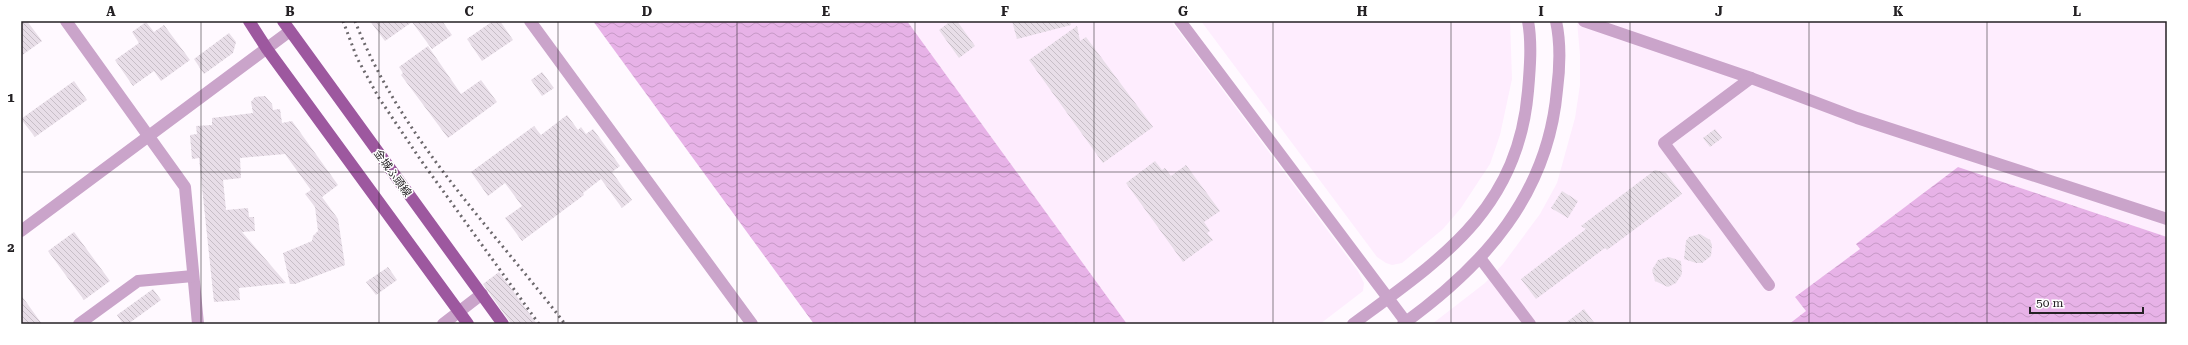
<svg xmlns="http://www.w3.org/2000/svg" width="2188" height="345" font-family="'Roboto Serif','Noto Sans JP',serif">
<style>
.built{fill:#feedfe}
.water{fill:url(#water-waves)}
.building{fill:url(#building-back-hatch)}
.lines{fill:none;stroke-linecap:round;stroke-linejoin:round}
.minor{stroke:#caa4ca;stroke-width:12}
.major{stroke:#9d589f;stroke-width:12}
.rail{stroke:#6c686c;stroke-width:3;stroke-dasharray:2 4;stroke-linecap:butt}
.grid{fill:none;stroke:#242124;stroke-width:1;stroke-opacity:0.55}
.labels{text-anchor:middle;stroke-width:3;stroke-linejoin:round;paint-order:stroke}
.street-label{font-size:11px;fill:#242124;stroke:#fff}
.neatline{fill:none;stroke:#242124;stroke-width:1.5}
.grid-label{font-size:13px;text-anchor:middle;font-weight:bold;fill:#242124}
</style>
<defs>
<pattern id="water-waves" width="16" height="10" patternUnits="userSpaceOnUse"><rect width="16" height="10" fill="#e7b2e7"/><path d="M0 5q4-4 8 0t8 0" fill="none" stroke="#c699c6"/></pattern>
<pattern id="building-back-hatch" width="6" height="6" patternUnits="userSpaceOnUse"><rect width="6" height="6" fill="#e8dee8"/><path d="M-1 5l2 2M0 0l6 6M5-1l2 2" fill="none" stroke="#c7bec7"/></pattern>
</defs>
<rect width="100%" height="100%" fill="#fff9ff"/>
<g class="built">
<polygon points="907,21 1171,21 1358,271 1364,283 1363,291 1320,324 1127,324"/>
<polygon points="1201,21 1510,21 1512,79 1500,135 1490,164 1461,208 1443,229 1402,263 1392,265 1386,263 1377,257"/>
<polygon points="1577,21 2167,21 2167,237 1958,167 1856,244 1860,249 1795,297 1806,311 1789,324 1432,324 1485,283 1503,264 1540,214 1557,183 1575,118 1580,85 1580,55"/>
</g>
<g class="water">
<polygon points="593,21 907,21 1127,324 814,324"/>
<polygon points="1958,167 2167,237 2167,324 1789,324 1806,311 1795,297 1860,249 1856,244"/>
</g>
<g class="building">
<polygon points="21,21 27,21 42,41 21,56"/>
<polygon points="370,21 442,21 452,35 432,49 412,22 385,41"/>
<polygon points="493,21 500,21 513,40 482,61 467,39"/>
<polygon points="951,21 957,21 975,46 959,58 939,30"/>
<polygon points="1012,21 1070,21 1071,25 1017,39"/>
<polygon points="146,22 154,32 164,25 190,60 161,81 154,71 133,86 115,60 139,43 132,32"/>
<polygon points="1077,26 1080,41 1086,37 1153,127 1103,163 1029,60"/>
<polygon points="229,33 236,42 233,53 204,74 194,59"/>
<polygon points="428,46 461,94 481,80 497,102 448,138 401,75 403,73 399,67"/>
<polygon points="542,72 554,88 542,96 531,80"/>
<polygon points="74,81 87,100 35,137 21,119"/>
<polygon points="265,96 272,104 273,110 280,109 282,123 292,121 338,185 322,197 338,219 345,265 295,284 290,284 283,253 312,241 313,236 318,231 315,207 305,194 311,190 285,154 240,158 241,178 223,180 226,210 248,208 249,217 254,217 255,231 242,232 286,283 239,288 240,300 214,302 199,158 192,159 190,135 197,134 196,126 212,125 212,118 253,113 251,102 255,97"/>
<polygon points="567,115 578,130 581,127 586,134 593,129 620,166 612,172 632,200 622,208 601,179 583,193 584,195 522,241 505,218 522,206 505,183 488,196 471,172 534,126 541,135"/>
<polygon points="1715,129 1722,138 1710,147 1703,138"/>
<polygon points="1155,161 1162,170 1165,168 1171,176 1186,165 1220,211 1204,222 1210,231 1207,233 1213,240 1183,262 1126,183"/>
<polygon points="1655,170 1666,173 1682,194 1607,250 1605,248 1536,299 1521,279 1586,229 1581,226"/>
<polygon points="1562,191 1578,201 1568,218 1551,208"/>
<polygon points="74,232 110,281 84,300 48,251"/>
<polygon points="1700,234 1710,240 1712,245 1711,256 1702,263 1696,263 1684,259 1686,241 1689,237"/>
<polygon points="1669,257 1681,261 1682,274 1676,283 1668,287 1655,281 1652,270 1658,260"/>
<polygon points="388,267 397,280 376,295 366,282"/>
<polygon points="499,272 537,324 511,324 510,322 483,284"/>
<polygon points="153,289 161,300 128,324 123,324 117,315"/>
<polygon points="21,295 42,324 21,324"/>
<polygon points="1584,309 1595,324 1564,324"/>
</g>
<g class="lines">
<g class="minor">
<polyline points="66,21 185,187 198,324"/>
<polyline points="530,21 752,324"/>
<polyline points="1180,21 1406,322"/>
<polyline points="1584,21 1751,78 1857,118 2167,219"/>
<polyline points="1751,78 1664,143 1769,285"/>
<polyline points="21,231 290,31"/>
<polyline points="1480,258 1530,324"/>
<polyline points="79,324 138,281 193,276"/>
<polyline points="443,324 482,294"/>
<path d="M 1353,324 C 1441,259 1518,210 1528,91 C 1530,68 1532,43 1528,21"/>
<path d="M 1403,324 C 1485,265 1548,194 1557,90 C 1560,67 1561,44 1556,21"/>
</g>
<g class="major">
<polyline points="249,21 267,49 468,324"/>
<polyline points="283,21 503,324"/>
</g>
<g class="rail">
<polyline points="343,21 357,58 379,98 420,159 539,324"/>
<path d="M 355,21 C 400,137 491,227 565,324"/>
</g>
</g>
<path class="grid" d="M 201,21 L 201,324M 379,21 L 379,324M 558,21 L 558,324M 737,21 L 737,324M 915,21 L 915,324M 1094,21 L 1094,324M 1273,21 L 1273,324M 1451,21 L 1451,324M 1630,21 L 1630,324M 1809,21 L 1809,324M 1987,21 L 1987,324M 21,172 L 2167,172"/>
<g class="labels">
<g class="street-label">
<text transform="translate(393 173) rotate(54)" y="4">金城ふ頭線</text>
</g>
</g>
<rect width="2188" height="345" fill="none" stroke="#ffffff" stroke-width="44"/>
<path d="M2030 307v6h113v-6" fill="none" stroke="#242124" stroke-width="2"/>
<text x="2036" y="307" font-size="12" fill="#242124" stroke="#ffffff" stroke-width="3" paint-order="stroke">50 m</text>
<rect x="22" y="22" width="2144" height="301" class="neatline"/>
<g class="grid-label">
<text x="111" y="16">A</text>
<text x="290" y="16">B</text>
<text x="469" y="16">C</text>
<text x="647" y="16">D</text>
<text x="826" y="16">E</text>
<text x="1005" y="16">F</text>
<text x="1183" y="16">G</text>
<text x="1362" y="16">H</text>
<text x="1541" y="16">I</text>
<text x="1719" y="16">J</text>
<text x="1898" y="16">K</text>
<text x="2077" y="16">L</text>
<text x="11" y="102">1</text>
<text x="11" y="252">2</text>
</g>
</svg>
